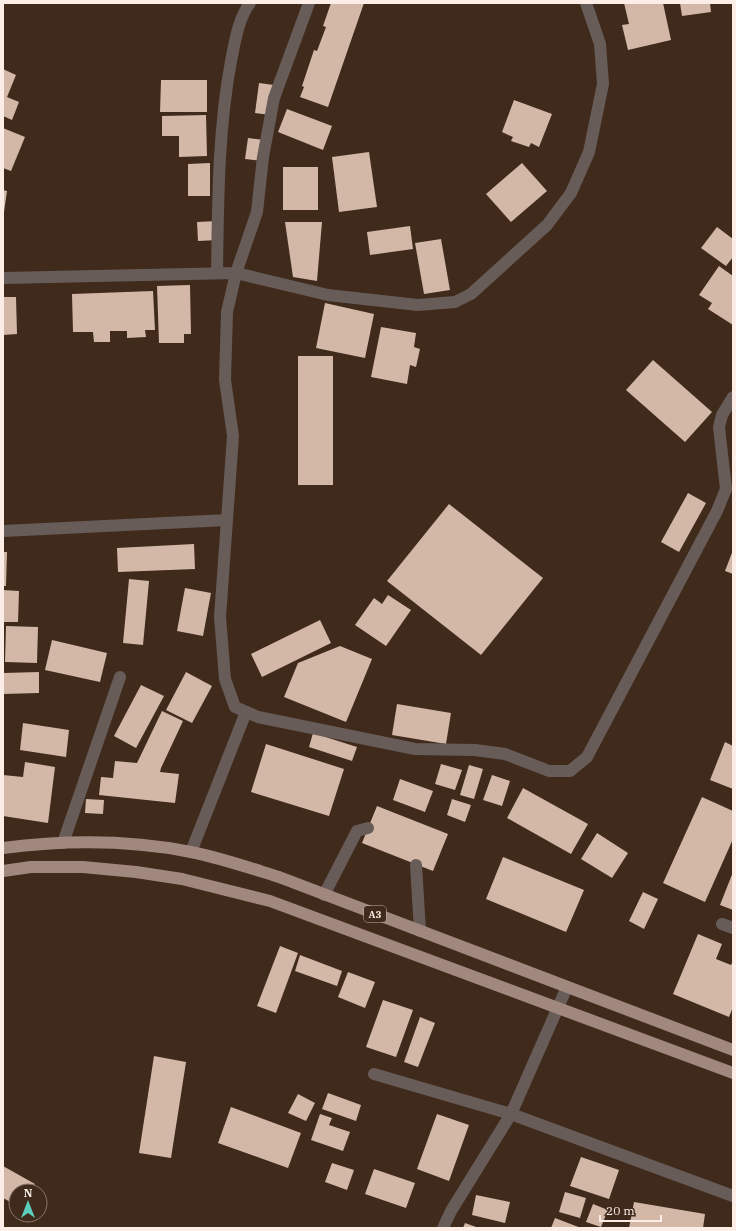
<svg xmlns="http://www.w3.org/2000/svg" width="736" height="1231" font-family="'IBM Plex Serif',serif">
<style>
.building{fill:#d3b8a8}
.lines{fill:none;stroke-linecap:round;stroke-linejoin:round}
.service{stroke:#685c58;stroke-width:12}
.minor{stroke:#685c58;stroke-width:12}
.primary{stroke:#a0887f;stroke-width:12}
.labels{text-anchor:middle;stroke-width:4;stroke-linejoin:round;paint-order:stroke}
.shield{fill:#3f2a1c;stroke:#c3b3a9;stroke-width:1}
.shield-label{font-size:10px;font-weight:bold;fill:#fceee6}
</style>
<rect width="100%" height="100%" fill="#3f2a1c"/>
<g class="building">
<polygon points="331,3 364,3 328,107 300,97 304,87 302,86 314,50 317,51 326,27 323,26"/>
<polygon points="624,3 663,3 671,40 628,50 622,25 629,24"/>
<polygon points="680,3 710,3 711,12 682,16"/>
<polygon points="3,69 16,75 7,97 19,102 12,120 3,116"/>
<polygon points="161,80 207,80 207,112 160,112"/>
<polygon points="259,83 274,85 270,115 255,113"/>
<polygon points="514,100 552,114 539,147 531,143 529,147 511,141 513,137 502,132"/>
<polygon points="287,109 332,126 323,150 278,132"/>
<polygon points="206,115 207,156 179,157 179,136 162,136 162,116"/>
<polygon points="3,128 25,137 11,171 3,168"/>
<polygon points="248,138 265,140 262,161 245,159"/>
<polygon points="369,152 377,207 339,212 332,157"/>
<polygon points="210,163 210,196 188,196 188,164"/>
<polygon points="522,163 547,191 511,222 486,194"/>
<rect x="283" y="167" width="35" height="43"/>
<polygon points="3,190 7,191 4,212 3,212"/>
<polygon points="217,221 218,240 198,241 197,222"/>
<polygon points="285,222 322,222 317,281 293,277"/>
<polygon points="410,226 413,249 370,255 367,232"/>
<polygon points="717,227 733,239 733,257 726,266 701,248"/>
<polygon points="441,239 450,290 424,294 415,243"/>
<polygon points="719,266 733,276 733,325 708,309 712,303 699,295"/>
<polygon points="190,285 191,334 184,334 184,343 159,343 157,286"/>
<polygon points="153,291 155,330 145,330 146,337 127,338 127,331 110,331 110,342 94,342 93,332 73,332 72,294"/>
<polygon points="3,297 16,297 17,334 3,335"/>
<polygon points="325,303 374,314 365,358 316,348"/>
<polygon points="381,327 416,333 414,347 420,349 416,367 410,365 407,384 371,377"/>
<rect x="298" y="356" width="35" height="129"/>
<polygon points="653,360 712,412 685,442 626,390"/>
<polygon points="688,493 706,503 679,552 661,542"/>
<polygon points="449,504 543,578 481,655 387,581"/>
<polygon points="194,544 195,569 118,572 117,548"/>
<polygon points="733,550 733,574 725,571"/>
<polygon points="3,552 7,552 6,586 3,586"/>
<polygon points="129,579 149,581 143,645 123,643"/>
<polygon points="185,588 211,593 203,636 177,631"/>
<polygon points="3,590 19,591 18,622 3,622"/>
<polygon points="388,595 411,610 386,646 355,625 374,598 382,604"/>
<polygon points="320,620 331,643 262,677 251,654"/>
<polygon points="6,626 38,627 37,663 5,662"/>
<polygon points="52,640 107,653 100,682 45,670"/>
<polygon points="340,646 372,659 346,722 284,697 298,663"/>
<polygon points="39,672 39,693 3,694 3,673"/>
<polygon points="186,672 212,686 192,723 166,710"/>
<polygon points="141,685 164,696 136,748 114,736"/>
<polygon points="397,704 451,713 446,744 392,735"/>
<polygon points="162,711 183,721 161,768 160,772 179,774 175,803 99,795 101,777 113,778 115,761 137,763"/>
<polygon points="23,723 69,730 66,757 20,750"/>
<polygon points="313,733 357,747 352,761 309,747"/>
<polygon points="725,742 733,746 733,789 710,780"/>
<polygon points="266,744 344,769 329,816 251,792"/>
<polygon points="25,762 55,767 48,823 3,816 3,775 23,777"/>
<polygon points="441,764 462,770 455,790 435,784"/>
<polygon points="469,765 483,769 474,799 460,795"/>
<polygon points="492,775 510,781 502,806 483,800"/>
<polygon points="400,779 433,791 425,812 393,800"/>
<polygon points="523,788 588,824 571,854 507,818"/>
<polygon points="702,797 733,811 733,839 705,902 663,883"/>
<polygon points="86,799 104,800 103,814 85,813"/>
<polygon points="452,799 471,805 465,822 447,815"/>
<polygon points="377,806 448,834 433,871 362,843"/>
<polygon points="597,833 628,853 612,878 581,859"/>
<polygon points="503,857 584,890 566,932 486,899"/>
<polygon points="733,872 733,910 720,905"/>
<polygon points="643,892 658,899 644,929 629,921"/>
<polygon points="698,934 722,944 716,959 731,965 733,961 733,1007 729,1017 673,994"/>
<polygon points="280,946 298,953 276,1013 257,1006"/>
<polygon points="300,955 342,971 337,986 295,971"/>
<polygon points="348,972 375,982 365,1008 338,997"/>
<polygon points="383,1000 413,1010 396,1057 366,1047"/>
<polygon points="420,1017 435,1023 418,1067 404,1062"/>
<polygon points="154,1056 186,1062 171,1158 139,1153"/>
<polygon points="328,1093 361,1105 356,1121 322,1109"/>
<polygon points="298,1094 315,1103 306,1121 288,1113"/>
<polygon points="231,1107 301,1133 288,1168 218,1143"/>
<polygon points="320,1114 332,1118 329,1125 350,1132 343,1151 311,1140"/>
<polygon points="437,1114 469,1125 449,1181 417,1169"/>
<polygon points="581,1157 619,1170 609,1199 570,1186"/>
<polygon points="332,1163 354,1170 347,1190 325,1182"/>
<polygon points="3,1166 35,1184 30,1191 16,1191 16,1205 3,1198"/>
<polygon points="374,1169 415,1183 406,1208 365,1194"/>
<polygon points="565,1192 586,1198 580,1218 559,1212"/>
<polygon points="476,1195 510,1202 505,1223 472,1215"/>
<polygon points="634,1202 705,1214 703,1228 629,1228"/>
<polygon points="593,1204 608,1210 601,1227 586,1222"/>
<polygon points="555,1218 581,1228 551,1228"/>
<polygon points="465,1223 479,1228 463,1228"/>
</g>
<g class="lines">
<g class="service">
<polyline points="416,865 420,931"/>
<polyline points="324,895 357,831 368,828"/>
</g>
<g class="minor">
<polyline points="309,3 274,98 263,157 257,212 236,273 227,312 225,380 233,436 220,617 225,679 235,707 258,717 415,749 475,750 505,754 549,771 570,771 587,757 717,511 726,489 719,427 722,415 733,397"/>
<path d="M 217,273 C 218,202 218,131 231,61 C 235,42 238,19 250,3"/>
<polyline points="3,278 236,273 328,295 418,305 455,302 471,294 547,225 571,193 589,152 603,84 600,44 586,3"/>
<polyline points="3,531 227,520"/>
<polyline points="63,843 120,677"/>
<polyline points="191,852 246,712"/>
<polyline points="722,924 733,928"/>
<polyline points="374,1074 511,1114 733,1196"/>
<polyline points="443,1228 451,1211 511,1114 567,987"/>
</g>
<g class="primary">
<path d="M 3,848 C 65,840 130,840 191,852 C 221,858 250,868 279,877 L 733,1050"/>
<polyline points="3,871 31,867 83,867 136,872 182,879 270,901 733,1073"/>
</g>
</g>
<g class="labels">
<rect class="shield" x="364" y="906" width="22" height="16" rx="3"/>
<g class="shield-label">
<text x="375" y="918">A3</text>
</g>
</g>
<rect width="736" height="1231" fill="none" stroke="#fceee6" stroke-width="8"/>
<g transform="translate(28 1203)"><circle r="19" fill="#3f2a1c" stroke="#8b786d"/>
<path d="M0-3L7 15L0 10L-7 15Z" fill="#5bcebc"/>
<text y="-6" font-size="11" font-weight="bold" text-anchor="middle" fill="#fceee6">N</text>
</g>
<path d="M600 1215v6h61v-6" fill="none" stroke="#fceee6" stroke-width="2"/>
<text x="606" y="1215" font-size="12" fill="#fceee6" stroke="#3f2a1c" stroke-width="3" paint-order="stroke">20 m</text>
</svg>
